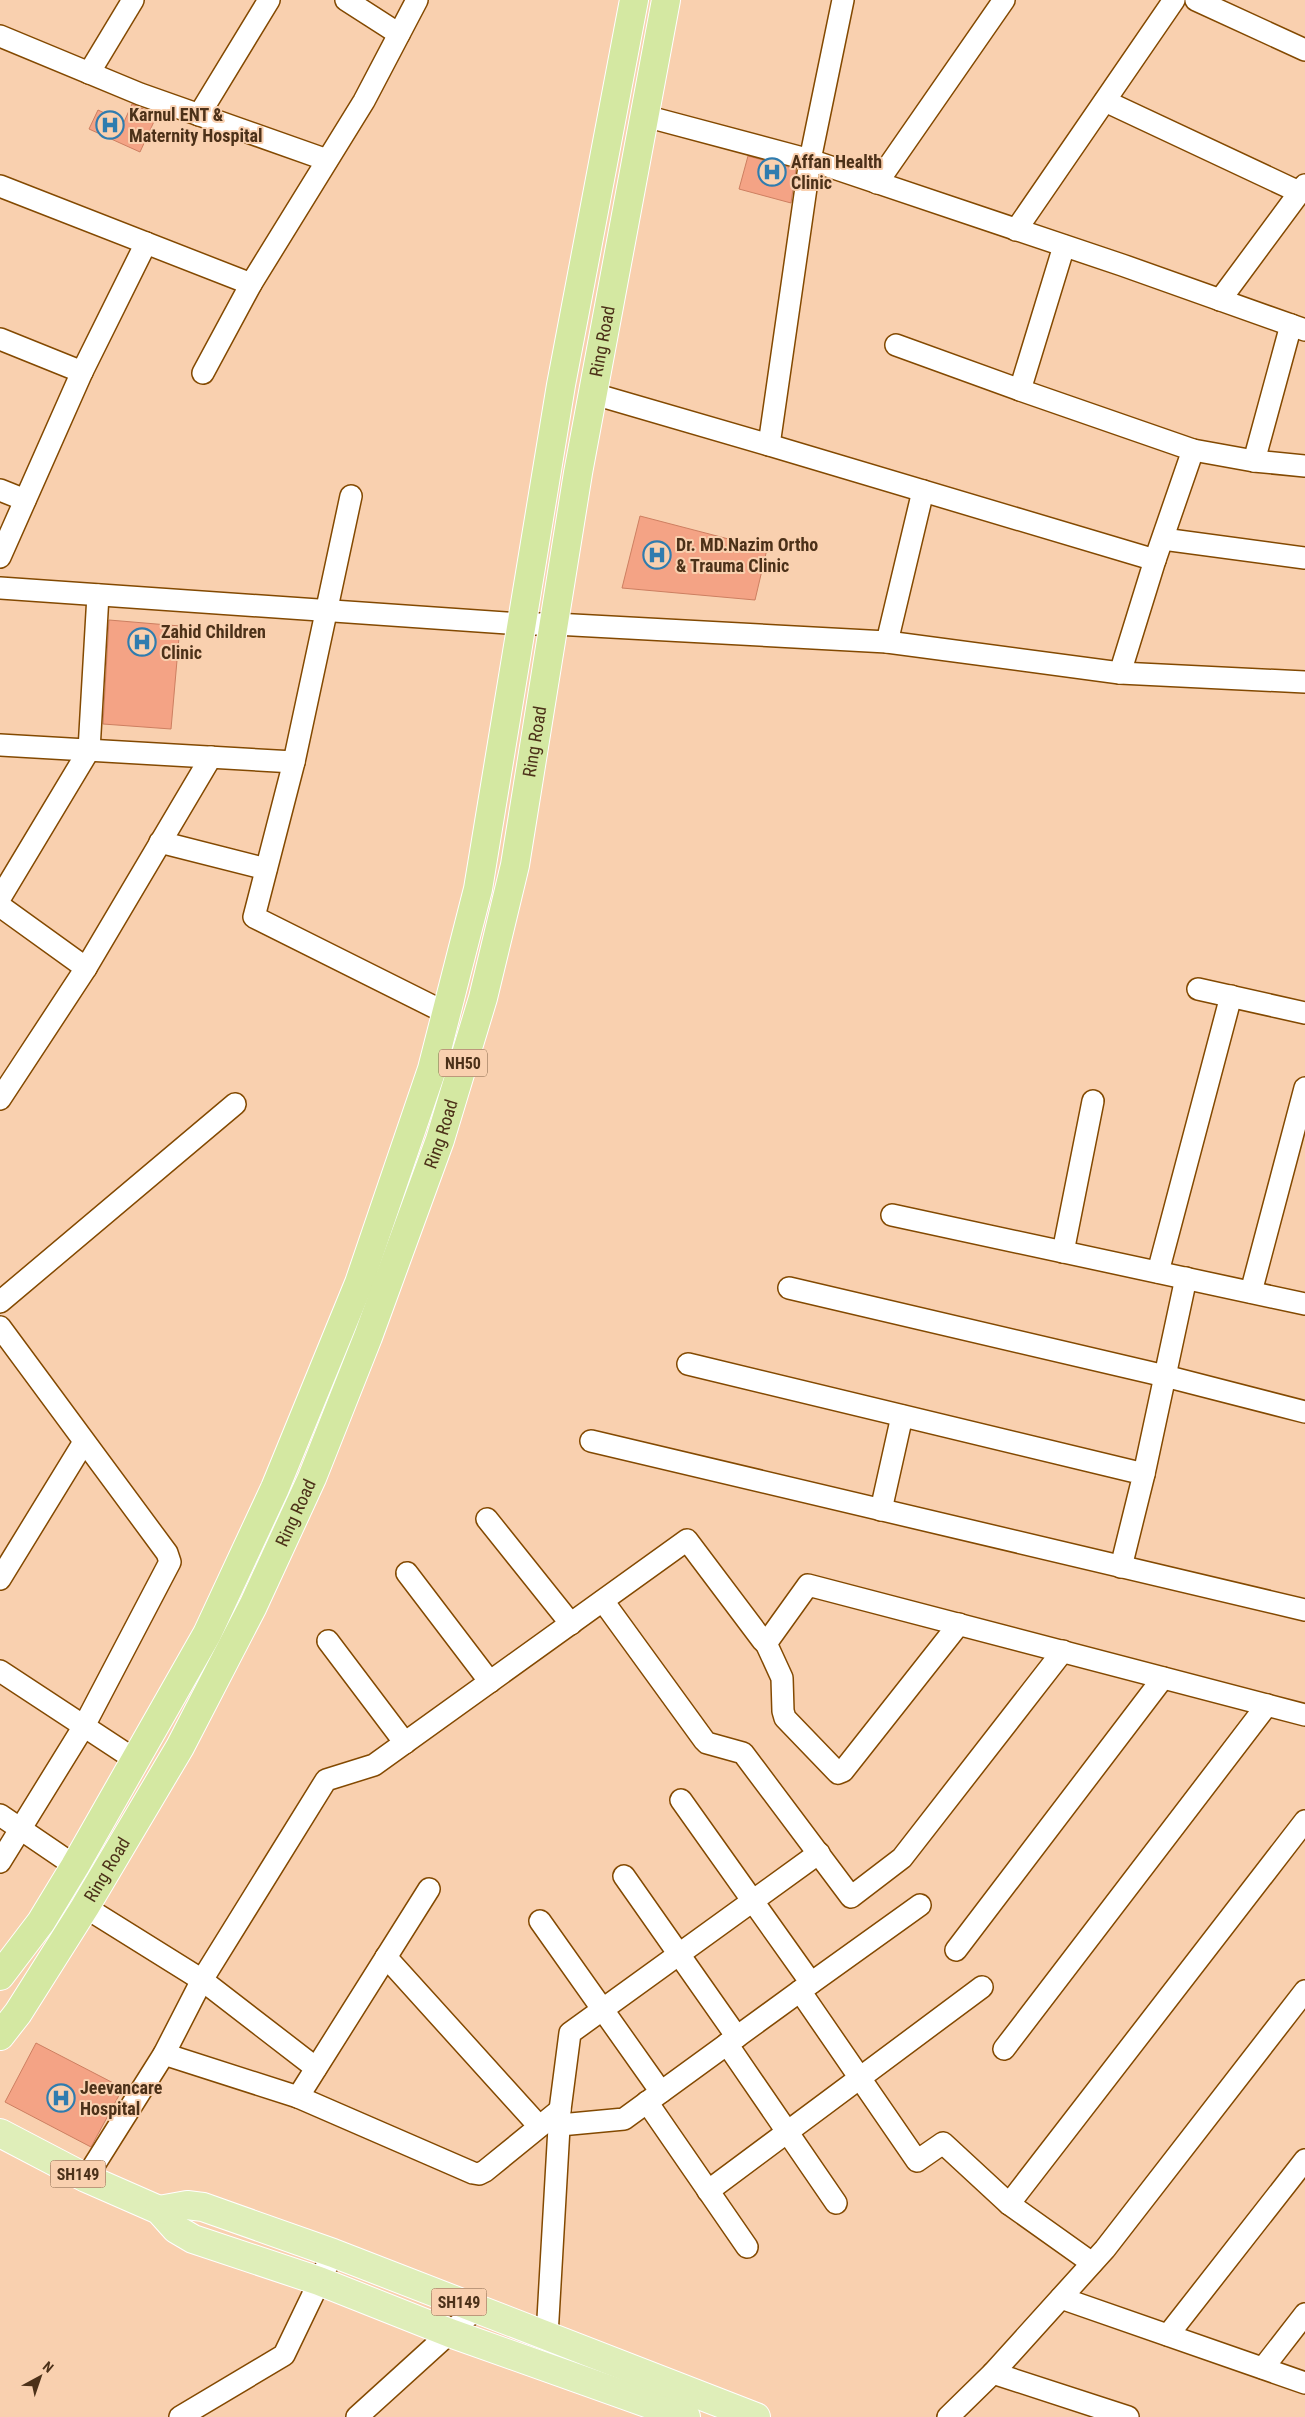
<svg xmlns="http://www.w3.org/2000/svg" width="1305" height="2417" font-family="'Roboto Condensed',sans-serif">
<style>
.building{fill:#f4a385;stroke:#cd7f61}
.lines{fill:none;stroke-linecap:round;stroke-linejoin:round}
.minor-casing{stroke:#834901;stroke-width:24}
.primary-casing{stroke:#fff;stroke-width:30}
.trunk-casing{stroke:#fff;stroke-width:30}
.minor{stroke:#fff;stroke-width:21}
.primary{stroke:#dfeeb9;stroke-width:28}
.trunk{stroke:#d4e8a2;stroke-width:28}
.labels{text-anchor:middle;stroke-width:4;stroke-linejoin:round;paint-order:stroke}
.shield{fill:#f9d0af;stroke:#806146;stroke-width:1}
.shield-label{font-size:16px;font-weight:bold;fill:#4c3119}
.poi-label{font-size:18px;font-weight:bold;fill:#4c3119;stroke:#f9d0af;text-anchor:start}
.street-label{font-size:18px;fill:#4c3119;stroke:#f9d0af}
</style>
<rect width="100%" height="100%" fill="#f9d0af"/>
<g class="building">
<polygon points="132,104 157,115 140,152 89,129 98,110 124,122"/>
<polygon points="748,156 796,169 791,203 739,189"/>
<polygon points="640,516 767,549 755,600 622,588"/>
<polygon points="109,620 180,626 171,729 103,724"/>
<polygon points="36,2043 123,2088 91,2147 5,2102"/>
</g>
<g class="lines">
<g class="minor-casing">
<g id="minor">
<polyline points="346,0 399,34"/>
<polyline points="1196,0 1305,50"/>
<polyline points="0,36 140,94 327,160"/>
<polyline points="89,73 133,0"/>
<polyline points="1105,101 1299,192"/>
<polyline points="199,115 269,0"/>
<polyline points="645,116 810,160 1122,265 1305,330"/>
<polyline points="877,183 1004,0"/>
<polyline points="0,186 251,284 203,373"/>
<polyline points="1016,230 1174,0"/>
<polyline points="1064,246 1020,390 1193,450 1155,560"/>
<polyline points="251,284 364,101 417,0"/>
<polyline points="1220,300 1305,185"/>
<polyline points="0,339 82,372 0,557"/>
<polyline points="896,345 1020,390"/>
<polyline points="82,372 146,243"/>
<polyline points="594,394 769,445 810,160 843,0"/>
<polyline points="769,445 1155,560 1120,673"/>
<polyline points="1193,450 1254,461 1305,466"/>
<polyline points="1254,461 1291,325"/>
<polyline points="0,490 25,500"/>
<polyline points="1163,539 1305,558"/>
<polyline points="0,588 521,624 555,624 887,642 1120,673 1305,682"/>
<polyline points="887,642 923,491"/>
<polyline points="0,745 294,762 351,496"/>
<polyline points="294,762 254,917 446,1013"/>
<polyline points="160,842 266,869"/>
<polyline points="0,898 89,750 98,595"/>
<polyline points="0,906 86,968 211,757"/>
<polyline points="1198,989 1305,1013"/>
<polyline points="0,1099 86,968"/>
<polyline points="892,1215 1305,1304"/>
<polyline points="1063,1252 1093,1101"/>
<polyline points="1158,1272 1231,996"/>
<polyline points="789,1288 1165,1376 1305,1412"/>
<polyline points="1251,1292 1305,1088"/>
<polyline points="0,1302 235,1104"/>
<polyline points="0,1327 167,1553 170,1562 84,1726 0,1862"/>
<polyline points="688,1364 1144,1474 1121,1567"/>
<polyline points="591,1441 1305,1610"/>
<polyline points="1144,1474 1186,1278"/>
<polyline points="881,1510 902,1416"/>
<polyline points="487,1519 571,1624"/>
<polyline points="407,1573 490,1682"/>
<polyline points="0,1579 84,1442"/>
<polyline points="603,1601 704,1740 707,1743 743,1753 851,1897 902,1858 1063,1651"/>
<polyline points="328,1641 405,1743"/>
<polyline points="765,1641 782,1678 783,1711 785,1718 838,1773 843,1771 959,1624"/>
<polyline points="0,1671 137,1761"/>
<polyline points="681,1800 811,1983"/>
<polyline points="0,1815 75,1866"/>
<polyline points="624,1876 737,2037"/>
<polyline points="920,1905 800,1991 917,2161 943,2143 1009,2204 1092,2263"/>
<polyline points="85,1907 202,1980 316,2068"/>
<polyline points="540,1921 661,2092"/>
<polyline points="956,1950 1163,1678"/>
<polyline points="386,1957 538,2125"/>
<polyline points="727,2044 836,2203"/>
<polyline points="1004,2049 1267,1705"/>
<polyline points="164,2054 298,2097 473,2173 479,2174 485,2171 560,2110"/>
<polyline points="298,2097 429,1889"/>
<polyline points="647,2102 747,2247"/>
<polyline points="560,2125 624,2119 800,1991"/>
<polyline points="86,2178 164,2054 202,1980 326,1780 374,1765 687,1540 763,1641 770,1638 808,1585 1305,1715"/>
<polyline points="708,2191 982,1987"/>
<polyline points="1009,2204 1305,1821"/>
<polyline points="1061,2298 1305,2383"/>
<polyline points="1168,2335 1305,2160"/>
<polyline points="547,2336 560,2110 570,2033 819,1853"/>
<polyline points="1263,2368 1305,2314"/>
<polyline points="993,2373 1128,2417"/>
<polyline points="180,2417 284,2355 333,2253"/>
<polyline points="357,2417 476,2309"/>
<polyline points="948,2417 993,2373 1105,2249 1305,1991"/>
</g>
</g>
<g class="primary-casing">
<g id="primary">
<polyline points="0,2133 86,2178 159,2210 176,2229 193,2239 319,2281 450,2333 686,2417"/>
<polyline points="159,2210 187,2205 203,2207 333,2253 756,2417"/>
</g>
</g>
<g class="trunk-casing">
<g id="trunk">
<polyline points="0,1976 41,1922 75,1866 207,1634 275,1488 359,1283 432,1069 478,889 561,385 634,0"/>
<path id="s1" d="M 0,2036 L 18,2013 L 85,1907 L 180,1747 L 253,1606 L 312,1478 L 368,1337 L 440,1140 L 483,998 L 515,865 L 578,473 L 666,0"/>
</g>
</g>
<use href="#minor" class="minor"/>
<use href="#primary" class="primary"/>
<use href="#trunk" class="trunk"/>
</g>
<defs>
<g id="hospital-ring" transform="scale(1.4375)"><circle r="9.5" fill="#f9d0af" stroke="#2f7caf" stroke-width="1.5"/><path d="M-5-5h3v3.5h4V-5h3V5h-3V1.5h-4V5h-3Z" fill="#2f7caf"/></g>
</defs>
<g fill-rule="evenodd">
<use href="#hospital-ring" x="110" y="125"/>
<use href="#hospital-ring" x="772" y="172"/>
<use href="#hospital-ring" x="657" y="555"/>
<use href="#hospital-ring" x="142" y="642"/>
<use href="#hospital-ring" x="61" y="2098"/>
</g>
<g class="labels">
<g class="shield">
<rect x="439" y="1049.5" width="48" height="27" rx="4"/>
<rect x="50.5" y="2160.5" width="55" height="27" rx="4"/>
<rect x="431.5" y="2288.5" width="55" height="27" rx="4"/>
</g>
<g class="shield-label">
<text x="463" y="1069">NH50</text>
<text x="78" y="2180">SH149</text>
<text x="459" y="2308">SH149</text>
</g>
<g class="poi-label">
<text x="129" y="121">Karnul ENT &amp;<tspan x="129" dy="21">Maternity Hospital</tspan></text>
<text x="791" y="168">Affan Health<tspan x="791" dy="21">Clinic</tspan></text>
<text x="676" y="551">Dr. MD.Nazim Ortho<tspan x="676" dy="21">&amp; Trauma Clinic</tspan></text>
<text x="161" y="638">Zahid Children<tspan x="161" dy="21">Clinic</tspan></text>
<text x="80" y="2094">Jeevancare<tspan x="80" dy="21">Hospital</tspan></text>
</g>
<g class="street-label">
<text dy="6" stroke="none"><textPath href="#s1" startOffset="1818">Ring Road</textPath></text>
<text dy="6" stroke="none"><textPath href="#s1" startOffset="1412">Ring Road</textPath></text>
<text dy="6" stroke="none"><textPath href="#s1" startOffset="1008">Ring Road</textPath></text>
<text dy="6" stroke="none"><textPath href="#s1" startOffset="602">Ring Road</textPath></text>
<text dy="6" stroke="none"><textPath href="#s1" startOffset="198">Ring Road</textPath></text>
</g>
</g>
<g transform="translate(40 2377) rotate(40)" stroke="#f9d0af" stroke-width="4" paint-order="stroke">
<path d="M0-4L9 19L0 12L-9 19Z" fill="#4c3119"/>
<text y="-8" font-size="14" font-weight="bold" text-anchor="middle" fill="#4c3119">N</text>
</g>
</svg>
